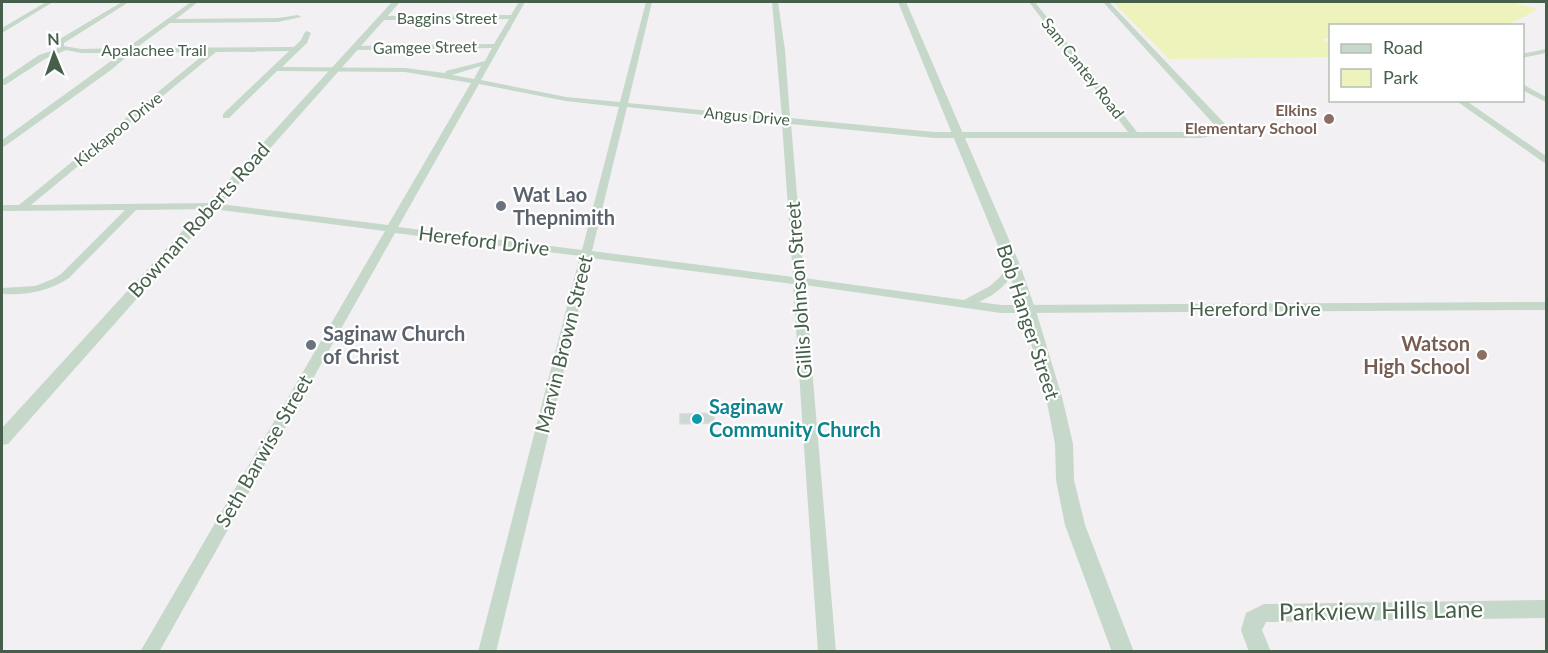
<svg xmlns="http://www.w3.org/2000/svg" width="1548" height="653" font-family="Lato,sans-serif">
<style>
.green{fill:#eef3bb}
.building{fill:#ced8d2;stroke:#d3dcd7;stroke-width:1.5}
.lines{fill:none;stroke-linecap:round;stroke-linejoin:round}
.minor{fill:#c5d8c9;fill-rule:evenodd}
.tertiary{fill:#c5d8c9;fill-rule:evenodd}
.education-dot{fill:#8d6e63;stroke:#fff;stroke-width:2}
.worship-dot{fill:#6b7280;stroke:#fff;stroke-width:2}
.culture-dot{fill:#0f9aa8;stroke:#fff;stroke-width:2}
.labels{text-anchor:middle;stroke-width:4.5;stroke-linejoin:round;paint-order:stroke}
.far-street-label{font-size:16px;fill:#465f4b;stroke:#fff}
.far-education-label{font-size:16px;font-weight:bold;fill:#785e54;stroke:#fff;text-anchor:end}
.worship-label{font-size:20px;font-weight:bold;fill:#5b616d;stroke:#fff;text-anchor:start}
.street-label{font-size:20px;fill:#465f4b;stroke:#fff}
.education-label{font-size:20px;font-weight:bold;fill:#785e54;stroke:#fff;text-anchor:end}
.culture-label{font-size:20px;font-weight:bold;fill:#0d838f;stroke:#fff;text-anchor:start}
.near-street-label{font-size:24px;fill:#465f4b;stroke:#fff}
</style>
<rect width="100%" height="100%" fill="#f2f0f3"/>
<polygon class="green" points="1113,2 1509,2 1538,9 1508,25 1330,26 1330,38 1322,39 1330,45 1330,57 1169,59"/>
<polygon class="building" points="714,413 714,423 680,424 680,414"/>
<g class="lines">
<g class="minor">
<polygon points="46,2 53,2 2,33 2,28"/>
<path d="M 122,2 L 129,2 L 64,43 L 64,46 L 81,49 L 127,48 L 191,2 L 198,2 L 176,19 L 278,18 L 298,15 L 301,17 L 278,22 L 170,23 L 136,48 L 294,47 L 301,40 L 305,32 L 307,31 L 311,33 L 307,43 L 282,67 L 405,68 L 445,73 L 446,71 L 485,61 L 492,48 L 354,50 L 350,48 L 354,46 L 494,44 L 509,19 L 380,20 L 377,18 L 380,16 L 511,15 L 519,2 L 525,2 L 481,80 L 566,97 L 620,102 L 646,2 L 652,2 L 628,103 L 782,118 L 772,2 L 778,2 L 785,50 L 790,118 L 934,132 L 1128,132 L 1029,2 L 1035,2 L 1137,132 L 1200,132 L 1219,130 L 1103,2 L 1109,2 L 1228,127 L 1229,129 L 1225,134 L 1200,138 L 934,138 L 791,124 L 804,278 L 964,300 L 990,286 L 1000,277 L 1009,263 L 1013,262 L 1018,265 C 1009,283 997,294 979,302 L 1001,305 L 1546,302 L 1546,310 L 1001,313 L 805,285 L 836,652 L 818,652 L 793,284 L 591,258 L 496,652 L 478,652 L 580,256 L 395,233 L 159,652 L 140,652 L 385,231 L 212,209 L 136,210 L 69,278 C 48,292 26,295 2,294 L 2,288 L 35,286 L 53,279 L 61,274 L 125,210 L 2,211 L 2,205 L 19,205 L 207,52 L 131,53 L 111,70 L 5,146 L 2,147 L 2,140 L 122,53 L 81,53 L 66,50 L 45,59 L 5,85 L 2,85 L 2,80 L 39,55 L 57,49 L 58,40 ZM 289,51 L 223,114 L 223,118 L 229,118 L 277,71 L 405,72 L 471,83 L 388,225 L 212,203 L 31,205 L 216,52 ZM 481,66 L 474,79 L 452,75 ZM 479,84 L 566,101 L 619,107 L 582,250 L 398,227 ZM 627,107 L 782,123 L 793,277 L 592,251 Z"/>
<polygon points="1546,49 1546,53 1522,58 1522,54"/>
<polygon points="1522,84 1546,97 1546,102 1522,90"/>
<polygon points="1455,100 1465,100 1546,156 1546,163 1543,162"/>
</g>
<g class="tertiary">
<polygon points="392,2 400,2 8,444 2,445 2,428"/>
<polygon points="898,2 906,2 1020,265 1036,311 1062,397 1073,444 1074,480 1085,525 1134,652 1112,652 1065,525 1056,480 1055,444 1046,397 1022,311 1006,265"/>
<polygon points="1546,600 1546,618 1266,622 1262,630 1271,652 1249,652 1241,630 1246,613 1264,604"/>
</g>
</g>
<g class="education-dot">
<circle cx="1329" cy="119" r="6"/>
<circle cx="1482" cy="355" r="6"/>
</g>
<g class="worship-dot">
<circle cx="501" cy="206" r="6"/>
<circle cx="311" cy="345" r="6"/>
</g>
<circle class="culture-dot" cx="697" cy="419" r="6"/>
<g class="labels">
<g class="far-street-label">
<text x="447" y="24">Baggins Street</text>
<text transform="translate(425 47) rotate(-1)" y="6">Gamgee Street</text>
<text x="154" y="56">Apalachee Trail</text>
<text transform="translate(1083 68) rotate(52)" y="6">Sam Cantey Road</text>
<text transform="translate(747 116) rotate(5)" y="6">Angus Drive</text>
<text transform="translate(118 129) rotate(-39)" y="6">Kickapoo Drive</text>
</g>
<g class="far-education-label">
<text x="1317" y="116">Elkins<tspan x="1317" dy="18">Elementary School</tspan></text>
</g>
<g class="worship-label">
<text x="513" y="202">Wat Lao<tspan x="513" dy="23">Thepnimith</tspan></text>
<text x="323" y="341">Saginaw Church<tspan x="323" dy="23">of Christ</tspan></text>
</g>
<g class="street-label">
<text transform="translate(199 220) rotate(-48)" y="7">Bowman Roberts Road</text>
<text transform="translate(484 241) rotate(7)" y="7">Hereford Drive</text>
<text transform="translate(799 290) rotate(-94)" y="7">Gillis Johnson Street</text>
<text x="1255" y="316">Hereford Drive</text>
<text transform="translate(1028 322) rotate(72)" y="7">Bob Hanger Street</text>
<text transform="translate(564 344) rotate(-76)" y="7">Marvin Brown Street</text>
<text transform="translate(264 451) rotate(-60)" y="7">Seth Barwise Street</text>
</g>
<g class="education-label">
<text x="1470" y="351">Watson<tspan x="1470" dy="23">High School</tspan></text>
</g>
<g class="culture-label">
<text x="709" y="414">Saginaw<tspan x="709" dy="23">Community Church</tspan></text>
</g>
<g class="near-street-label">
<text transform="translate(1381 611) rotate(-1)" y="8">Parkview Hills Lane</text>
</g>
</g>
<rect width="1548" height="653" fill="none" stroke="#465f4b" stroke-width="6"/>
<rect x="1329" y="24" width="195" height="78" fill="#ffffff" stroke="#b5bfb7" stroke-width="1.5"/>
<rect x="1341" y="44" width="30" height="9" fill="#c5d8c9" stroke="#b5bfb7" stroke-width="1.5"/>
<text x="1383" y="54" font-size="18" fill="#465f4b">Road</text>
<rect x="1341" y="69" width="30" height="18" fill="#eef3bb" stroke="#b5bfb7" stroke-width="1.5"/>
<text x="1383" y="84" font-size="18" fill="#465f4b">Park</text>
<g transform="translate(54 54) rotate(358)" stroke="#ffffff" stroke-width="4.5" paint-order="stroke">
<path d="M0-4.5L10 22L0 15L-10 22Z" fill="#465f4b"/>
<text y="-9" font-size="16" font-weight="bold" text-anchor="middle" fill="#465f4b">N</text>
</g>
</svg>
